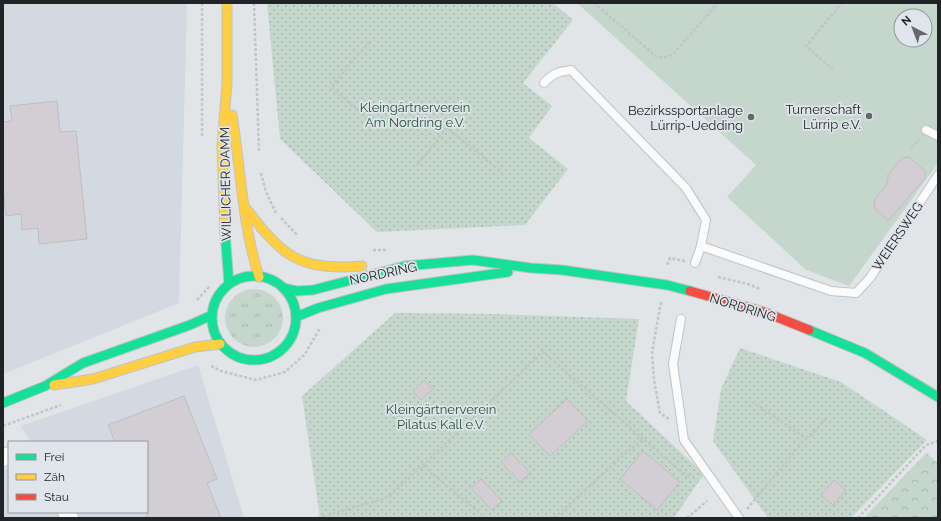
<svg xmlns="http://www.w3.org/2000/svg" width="941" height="521" font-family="Raleway,sans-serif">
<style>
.built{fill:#d2d9e1}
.grass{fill:url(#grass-tufts)}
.park{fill:url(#park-crowns)}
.garden{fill:url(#garden-dots)}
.pitch{fill:#c5d6cc;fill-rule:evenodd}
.building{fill:#d3ced4;stroke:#bfbec1}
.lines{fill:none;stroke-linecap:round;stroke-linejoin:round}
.lane-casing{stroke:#c0c3c5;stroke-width:10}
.street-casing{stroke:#c0c3c5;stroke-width:18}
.fast-casing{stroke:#c0c3c5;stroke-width:11}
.slow-casing{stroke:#c0c3c5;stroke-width:11}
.jam-casing{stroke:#c0c3c5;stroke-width:11}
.path{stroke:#c3c4c5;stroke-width:2.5;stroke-dasharray:3 2;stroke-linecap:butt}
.lane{stroke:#fbfbfc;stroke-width:8}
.street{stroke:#fbfbfc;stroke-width:16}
.fast{stroke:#16e098;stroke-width:9}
.slow{stroke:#ffcf43;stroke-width:9}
.jam{stroke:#f24e42;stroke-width:9}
.poi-dot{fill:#65686a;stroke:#dfe5eb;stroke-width:1.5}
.labels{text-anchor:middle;stroke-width:3.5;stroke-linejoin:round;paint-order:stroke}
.park-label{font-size:13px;fill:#245335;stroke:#dfe5eb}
.poi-label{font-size:13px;fill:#212426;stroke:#dfe5eb;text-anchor:end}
.street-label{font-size:13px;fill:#212426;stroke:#dfe5eb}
</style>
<defs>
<pattern id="grass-tufts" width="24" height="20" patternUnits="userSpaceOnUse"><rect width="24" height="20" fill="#c5d6cc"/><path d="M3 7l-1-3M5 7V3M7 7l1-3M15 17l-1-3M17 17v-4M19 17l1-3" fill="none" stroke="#a9b8af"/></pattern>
<pattern id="park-crowns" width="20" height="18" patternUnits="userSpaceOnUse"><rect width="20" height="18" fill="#c5d6cc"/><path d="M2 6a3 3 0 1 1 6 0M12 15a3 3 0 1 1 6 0" fill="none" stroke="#a9b8af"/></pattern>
<pattern id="garden-dots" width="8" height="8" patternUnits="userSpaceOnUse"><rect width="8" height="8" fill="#c5d6cc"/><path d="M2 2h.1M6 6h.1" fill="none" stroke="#a9b8af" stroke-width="1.8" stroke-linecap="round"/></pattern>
</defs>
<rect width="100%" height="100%" fill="#e2e5e8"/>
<g class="built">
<polygon points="3,3 187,3 179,303 3,374"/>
<polygon points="198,365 244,518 77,518 73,512 147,512 147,442 31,442 21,426"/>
<polygon points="9,467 9,512 55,512 59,518 3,518 3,470"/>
</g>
<circle class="grass" cx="254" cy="318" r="29"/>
<polygon class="park" points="926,453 938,463 938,518 864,518"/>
<g class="garden">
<polygon points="267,3 553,3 573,20 523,83 552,106 529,138 568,169 525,225 377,232 280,139"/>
<polygon points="395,313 497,314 639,319 626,401 704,474 674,518 320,518 302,396"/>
<polygon points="740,348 841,382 927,440 851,518 768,518 713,441 721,389"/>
</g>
<path class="pitch" d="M 577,3 L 938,3 L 938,163 L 849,286 L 806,270 L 727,197 L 756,165 ZM 901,16 L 925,16 L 925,40 L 901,40 Z"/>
<g class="building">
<polygon points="57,101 60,132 76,131 87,239 39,244 38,228 22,230 21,214 6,216 3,188 3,122 12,121 10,106"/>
<polygon points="909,157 925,171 925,178 888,221 875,209 874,200 888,183 886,181 889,178 887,176 902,158"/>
<polygon points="424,380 433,389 421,400 413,391"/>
<polygon points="184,396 217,479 207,483 221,518 147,518 147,442 115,442 108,425"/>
<polygon points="567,399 588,421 550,456 529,434"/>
<polygon points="643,451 680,482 657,510 620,479"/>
<polygon points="511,453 530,473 520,482 501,462"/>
<polygon points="481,479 502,501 492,510 471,488"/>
<polygon points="834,480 846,490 833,505 821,495"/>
</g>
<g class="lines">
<g class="lane-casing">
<g id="lane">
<path d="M 544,83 C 553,73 558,72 571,70 L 686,188 L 706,220 L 701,246 L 695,263"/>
<polyline points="926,130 938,136"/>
<polyline points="701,246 831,291 856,293 870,278 938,175"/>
<polyline points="681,319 673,364 684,440 739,518"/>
</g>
</g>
<g class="street-casing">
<g id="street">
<polyline points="3,458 9,455"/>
<polyline points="66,512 70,518"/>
</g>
</g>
<g class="fast-casing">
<g id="fast">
<polyline points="225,232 229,284"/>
<circle cx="254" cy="318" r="42"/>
<polyline points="283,288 297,291 313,290 405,266 473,260 531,268 562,270 667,285 690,291"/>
<polyline points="296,317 318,308 386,289 508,272"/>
<polyline points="809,330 865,353 938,397"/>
<polyline points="3,403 45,386 83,363 190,325 212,315"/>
</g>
</g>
<g class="slow-casing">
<g id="slow">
<path d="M 232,115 C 241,170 242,223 259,277"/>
<path d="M 245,207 C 282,256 298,271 362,266"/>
<polyline points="225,232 222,146 227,84 227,3"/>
<polyline points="54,385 93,379 195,347 220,344"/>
</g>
</g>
<g class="jam-casing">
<polyline id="jam" points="690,291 764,312 809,330"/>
</g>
<g class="path">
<polyline points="254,3 259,152"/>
<path d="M 594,3 L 657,57 C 664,58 668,57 674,53 L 718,3"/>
<polyline points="833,70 806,46 842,3"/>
<polyline points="368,119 331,87 369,42"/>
<polyline points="447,128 500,171"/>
<polyline points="202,136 202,3"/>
<polyline points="911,148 919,139"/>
<polyline points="417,165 456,116"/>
<polyline points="261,173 266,192 276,213"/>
<polyline points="281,218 298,236"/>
<polyline points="937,232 938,232"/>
<polyline points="373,250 386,250"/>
<polyline points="667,265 670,258 685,261"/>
<polyline points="718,277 748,284 760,289"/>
<polyline points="197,300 210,286"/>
<polyline points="661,302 652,353 654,380 660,413 669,419"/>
<polyline points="211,366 221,371 256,380 285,372 305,354 320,328"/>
<polyline points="3,426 61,405"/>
<polyline points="806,438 811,436 827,417"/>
<polyline points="423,466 486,518"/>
<polyline points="747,509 806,438 752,402"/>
<polyline points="318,518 389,497 543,352 685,475 694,477"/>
<polyline points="554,518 643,438"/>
<polyline points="687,518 707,501"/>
<polyline points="858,518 926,445 938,441"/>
</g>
<use href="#lane" class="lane"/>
<use href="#street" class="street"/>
<use href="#fast" class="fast"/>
<use href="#slow" class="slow"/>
<use href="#jam" class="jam"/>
</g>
<g class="poi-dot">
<circle cx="869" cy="116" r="4"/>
<circle cx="751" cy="117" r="4"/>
</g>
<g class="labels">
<g class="park-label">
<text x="415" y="112">Kleingärtnerverein<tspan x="415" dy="15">Am Nordring e.V.</tspan></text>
<text x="441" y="414">Kleingärtnerverein<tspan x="441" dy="15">Pilatus Kall e.V.</tspan></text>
</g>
<g class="poi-label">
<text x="861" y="114">Turnerschaft<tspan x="861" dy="15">Lürrip e.V.</tspan></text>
<text x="743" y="115">Bezirkssportanlage<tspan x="743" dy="15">Lürrip-Uedding</tspan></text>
</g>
<g class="street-label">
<text transform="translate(225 184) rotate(-91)" y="5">WILLICHER DAMM</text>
<text transform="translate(897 236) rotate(-56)" y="5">WEIERSWEG</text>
<text transform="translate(383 273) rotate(-12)" y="5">NORDRING</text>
<text transform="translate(743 307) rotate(17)" y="5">NORDRING</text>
</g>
</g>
<rect width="941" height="521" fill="none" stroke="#212426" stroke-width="8"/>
<rect x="8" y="441" width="140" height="72" fill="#dfe5eb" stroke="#93989c"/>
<rect x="16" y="454" width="20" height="6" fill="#16e098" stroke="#93989c"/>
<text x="44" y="461" font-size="12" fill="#212426">Frei</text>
<rect x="16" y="474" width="20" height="6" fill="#ffcf43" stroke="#93989c"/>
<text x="44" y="481" font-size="12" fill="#212426">Zäh</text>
<rect x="16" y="494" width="20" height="6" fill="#f24e42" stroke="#93989c"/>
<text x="44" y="501" font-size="12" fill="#212426">Stau</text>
<g transform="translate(913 28) rotate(318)"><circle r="19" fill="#dfe5eb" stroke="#93989c"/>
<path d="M0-3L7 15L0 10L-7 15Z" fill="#65686a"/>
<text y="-6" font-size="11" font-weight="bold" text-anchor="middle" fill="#212426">N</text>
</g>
</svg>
